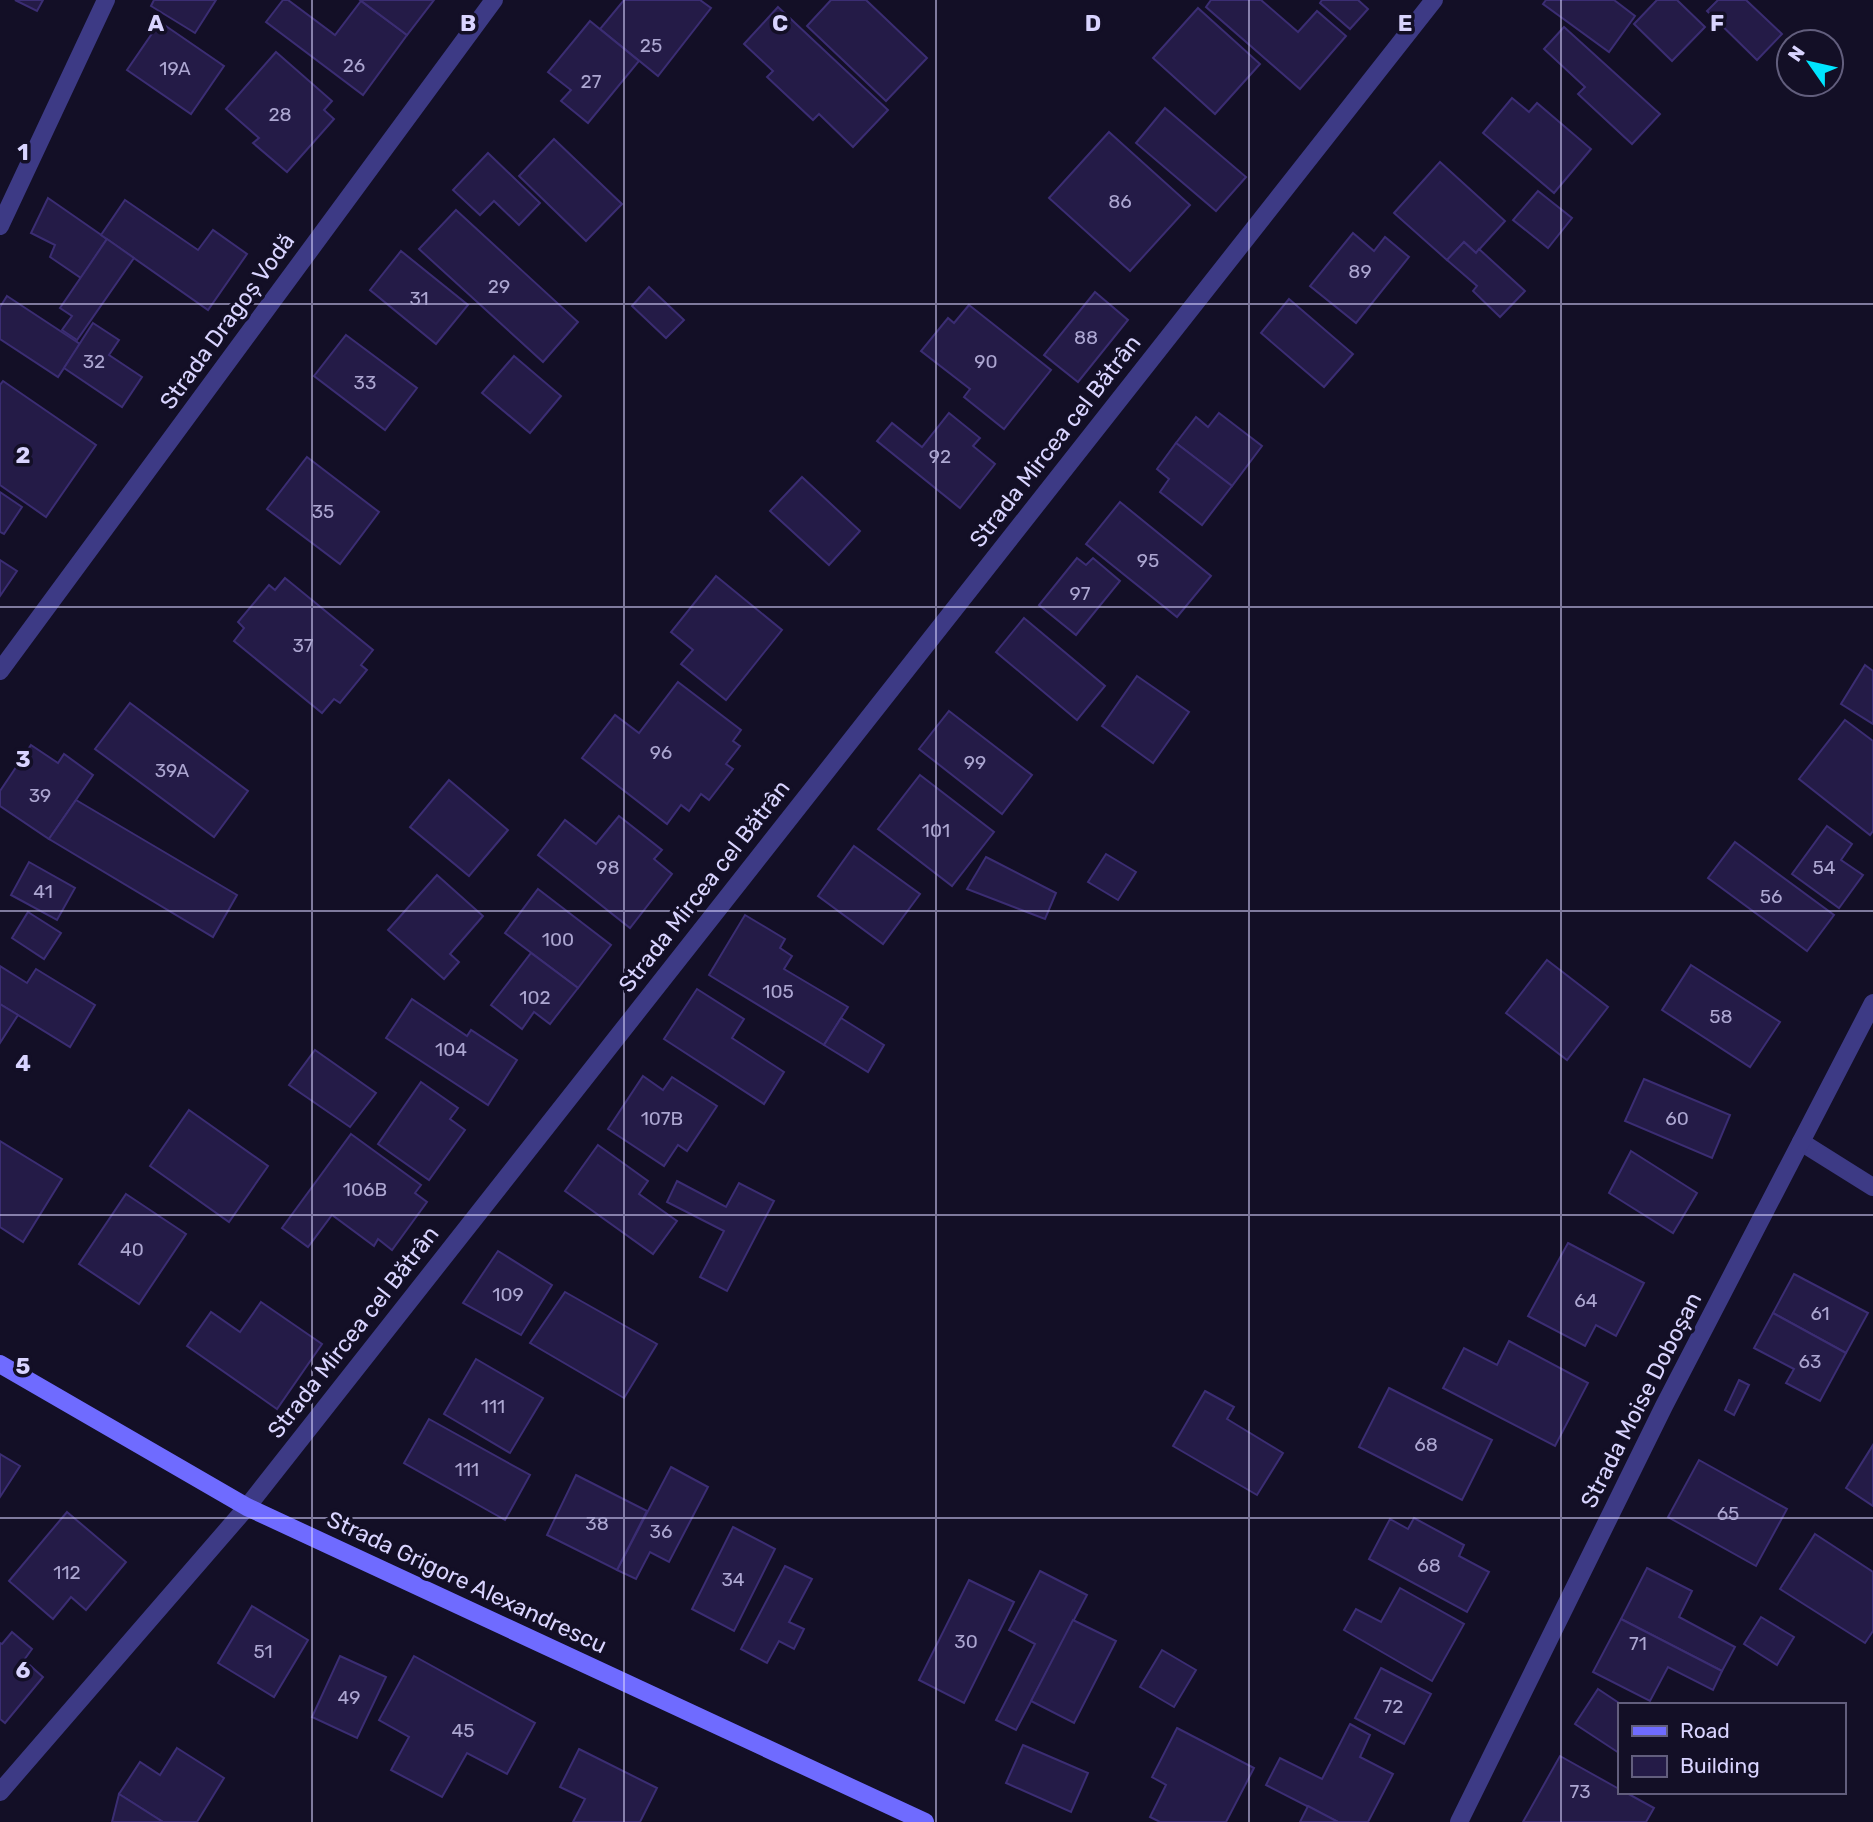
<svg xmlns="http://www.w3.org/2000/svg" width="1873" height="1822" font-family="Rubik,sans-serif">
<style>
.building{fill:#241b47;stroke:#3b2d73;stroke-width:2}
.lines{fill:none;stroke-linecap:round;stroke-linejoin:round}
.street{stroke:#3d3a85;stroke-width:18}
.secondary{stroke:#6f6bff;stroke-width:18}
.grid{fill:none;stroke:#d9d4ff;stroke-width:2;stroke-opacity:0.55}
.labels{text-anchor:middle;stroke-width:7;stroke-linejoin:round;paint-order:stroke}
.number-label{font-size:19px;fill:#aca6d1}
.street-label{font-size:23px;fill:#d9d4ff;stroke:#130f26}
.grid-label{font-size:23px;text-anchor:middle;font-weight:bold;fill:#d9d4ff;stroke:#130f26;stroke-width:7;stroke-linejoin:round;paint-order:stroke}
</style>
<rect width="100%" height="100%" fill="#130f26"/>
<g class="building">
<polygon points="15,0 43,0 37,11"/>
<polygon points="154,0 216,0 195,33 151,6"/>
<polygon points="283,0 288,0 335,35 361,1 407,35 363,95 266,22"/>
<polygon points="360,0 434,0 407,35"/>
<polygon points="624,0 700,0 711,8 658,76 600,29"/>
<polygon points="831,0 866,0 927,58 886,101 807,26"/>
<polygon points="1211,0 1261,0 1298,32 1317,11 1346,36 1300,89 1206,7"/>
<polygon points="1322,0 1358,0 1368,9 1350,29 1320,3"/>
<polygon points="1546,0 1614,0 1635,16 1609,52 1543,4"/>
<polygon points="1657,0 1677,0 1705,27 1672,61 1634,24"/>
<polygon points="1718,0 1746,0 1782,34 1757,60 1707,11"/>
<polygon points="778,7 888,110 853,147 819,114 813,120 767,77 773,71 744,44"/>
<polygon points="1198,8 1260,64 1215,114 1153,58"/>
<polygon points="590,21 639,61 588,123 561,101 571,90 548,72"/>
<polygon points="160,22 224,66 191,114 127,70"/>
<polygon points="1564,27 1660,114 1632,144 1578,94 1585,87 1544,49"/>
<polygon points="276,52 332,101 324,110 334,119 287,172 253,143 259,138 226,109"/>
<polygon points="1512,98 1529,112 1537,103 1591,149 1554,193 1483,133"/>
<polygon points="1165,108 1246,177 1216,211 1136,143"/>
<polygon points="1109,132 1190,205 1130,271 1049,198"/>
<polygon points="554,139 622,204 586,241 519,176"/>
<polygon points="488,153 540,203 519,225 494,201 480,215 453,190"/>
<polygon points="1440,162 1505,221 1476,253 1464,242 1447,260 1394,213"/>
<polygon points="1538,191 1572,218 1548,248 1513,220"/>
<polygon points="48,198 107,239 81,278 50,257 55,245 31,233"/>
<polygon points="125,200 198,250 213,230 247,254 208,310 101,235"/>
<polygon points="456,210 578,322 543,362 419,249"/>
<polygon points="1353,233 1374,251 1385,237 1409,257 1356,323 1310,286"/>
<polygon points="107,239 134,258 77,340 62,330 72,316 60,308"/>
<polygon points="1464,242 1476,253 1479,249 1525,291 1500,317 1473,291 1477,286 1447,260"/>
<polygon points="401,251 468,305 436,344 370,290"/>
<polygon points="649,287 684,320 666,338 632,306"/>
<polygon points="1095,292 1128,320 1078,382 1044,355"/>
<polygon points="7,296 80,344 58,377 0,339 0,307"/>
<polygon points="1289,299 1353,354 1324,387 1261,333"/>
<polygon points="969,305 1051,370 1004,429 964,397 970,389 921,351 948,318 954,323"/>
<polygon points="93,323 119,340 109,355 142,377 122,407 64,368"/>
<polygon points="346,335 417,388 385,430 314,376"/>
<polygon points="514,356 561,396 530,433 482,393"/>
<polygon points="3,381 96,445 46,517 0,485 0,385"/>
<polygon points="949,413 980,438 973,446 995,464 960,508 877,441 892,423 922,447"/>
<polygon points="1219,413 1262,446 1232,486 1176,443 1196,417 1208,427"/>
<polygon points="1176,443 1232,486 1202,525 1160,492 1169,479 1157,469"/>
<polygon points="307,457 379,512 340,564 267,509"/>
<polygon points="802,477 860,531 829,565 770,511"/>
<polygon points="0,492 22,507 4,534 0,532"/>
<polygon points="1120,502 1211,576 1177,617 1086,544"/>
<polygon points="1077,558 1086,565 1093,558 1120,581 1076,635 1039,605"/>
<polygon points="0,560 17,571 0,596"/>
<polygon points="716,576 782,630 726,700 681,664 693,650 671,632"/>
<polygon points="285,578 373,650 361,665 367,670 340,703 334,699 322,713 234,641 244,628 238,622 269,585 275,590"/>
<polygon points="1024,618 1105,686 1077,720 996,652"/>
<polygon points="1865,665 1873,671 1873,724 1841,704"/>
<polygon points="1137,676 1189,712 1153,763 1102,726"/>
<polygon points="678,682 741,730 733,741 740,746 726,764 733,769 709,800 701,794 689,811 681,805 667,824 582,758 615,715 639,733"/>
<polygon points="130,703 248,791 214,837 95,749"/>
<polygon points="949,711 1032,775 1002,814 919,749"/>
<polygon points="1845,720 1873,741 1873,831 1870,835 1799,779"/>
<polygon points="31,745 58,763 64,754 93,775 49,839 0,806 0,791"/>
<polygon points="920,775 994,832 952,886 878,829"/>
<polygon points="449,780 508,830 469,876 410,827"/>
<polygon points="76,800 237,895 213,937 49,839"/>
<polygon points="619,816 662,850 654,859 672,874 630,928 538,855 565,820 596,844"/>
<polygon points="1827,826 1852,844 1841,860 1863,875 1839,908 1792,874"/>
<polygon points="1735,842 1834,915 1807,951 1708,878"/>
<polygon points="854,846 920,894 883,944 818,896"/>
<polygon points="1106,854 1136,872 1118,900 1088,882"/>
<polygon points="986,857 1056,893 1045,919 967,889"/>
<polygon points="29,862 75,888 57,920 11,895"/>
<polygon points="437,875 483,916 450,954 459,962 444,979 388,930"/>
<polygon points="538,889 611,945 578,988 505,933"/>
<polygon points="28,912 61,933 44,959 12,938"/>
<polygon points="745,915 785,939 780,948 792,956 784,969 848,1007 824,1045 709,975"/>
<polygon points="531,953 578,988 550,1024 534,1012 522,1029 491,1005"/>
<polygon points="1547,960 1608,1007 1567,1060 1506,1013"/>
<polygon points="1691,965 1780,1022 1750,1067 1662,1010"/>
<polygon points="0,966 27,983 36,969 95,1005 70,1047 0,1004"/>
<polygon points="697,989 744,1019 732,1038 784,1072 764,1104 664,1039"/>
<polygon points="412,999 467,1036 471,1030 517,1060 488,1105 386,1038"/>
<polygon points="0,1004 18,1015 0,1043"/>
<polygon points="841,1018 884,1045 868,1072 824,1045"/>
<polygon points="315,1050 376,1093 350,1127 289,1085"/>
<polygon points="643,1076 663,1090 672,1077 717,1106 687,1151 678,1145 664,1166 608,1129"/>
<polygon points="1644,1079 1730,1115 1712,1158 1625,1121"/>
<polygon points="421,1082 458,1108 450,1119 465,1130 429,1180 378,1144"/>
<polygon points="189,1110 268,1166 229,1222 150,1166"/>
<polygon points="351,1134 421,1185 415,1193 427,1202 392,1250 378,1239 374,1246 332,1215 308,1247 282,1228"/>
<polygon points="0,1141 62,1179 23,1242 0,1227"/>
<polygon points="598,1145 648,1181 639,1194 677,1221 653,1254 565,1191"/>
<polygon points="1631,1151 1697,1193 1673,1233 1609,1193"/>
<polygon points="677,1181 726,1207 739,1183 774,1201 727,1291 700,1277 724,1231 667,1202"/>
<polygon points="126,1194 186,1234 139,1304 79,1264"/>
<polygon points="1568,1243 1644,1283 1616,1336 1596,1325 1585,1346 1528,1316"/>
<polygon points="498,1251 552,1285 521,1335 463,1303"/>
<polygon points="1794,1274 1868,1313 1846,1353 1773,1313"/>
<polygon points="565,1292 657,1344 624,1398 530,1343"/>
<polygon points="261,1302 322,1344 277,1409 187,1346 211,1312 240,1332"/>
<polygon points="1773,1313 1846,1353 1820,1401 1786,1383 1794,1369 1754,1348"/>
<polygon points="1509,1341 1588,1383 1555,1446 1443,1388 1464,1348 1497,1365"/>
<polygon points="476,1359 543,1398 510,1453 444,1414"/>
<polygon points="1739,1380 1749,1385 1734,1415 1725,1410"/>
<polygon points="1389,1388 1492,1440 1462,1500 1359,1447"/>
<polygon points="1205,1391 1234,1407 1227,1419 1283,1453 1257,1495 1173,1446"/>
<polygon points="429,1419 530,1475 505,1520 404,1463"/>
<polygon points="1873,1445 1873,1506 1846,1488"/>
<polygon points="0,1454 20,1466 0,1497"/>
<polygon points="1699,1460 1787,1509 1756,1566 1668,1517"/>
<polygon points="671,1467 708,1487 669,1562 650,1552 636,1579 617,1570"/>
<polygon points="576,1475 647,1511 617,1570 547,1535"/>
<polygon points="67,1512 126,1562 86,1610 71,1597 53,1619 9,1581"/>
<polygon points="1414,1518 1464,1545 1459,1556 1489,1572 1467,1612 1369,1559 1390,1519 1408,1529"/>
<polygon points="733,1527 775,1549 734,1631 692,1609"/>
<polygon points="1815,1534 1873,1572 1873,1631 1865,1643 1780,1589"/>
<polygon points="785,1566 812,1579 789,1622 804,1629 794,1649 779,1641 767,1663 741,1649"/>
<polygon points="1647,1568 1692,1591 1679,1617 1735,1647 1722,1671 1621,1619"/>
<polygon points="1040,1571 1087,1595 1016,1730 996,1720 1035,1644 1009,1630"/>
<polygon points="969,1580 1014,1602 964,1703 919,1680"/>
<polygon points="1400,1588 1464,1624 1432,1681 1344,1630 1356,1609 1381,1622"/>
<polygon points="252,1606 308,1640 274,1697 218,1663"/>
<polygon points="1761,1617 1794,1637 1777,1665 1744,1644"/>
<polygon points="1621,1619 1722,1671 1713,1690 1668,1667 1650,1701 1593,1672"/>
<polygon points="1073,1620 1116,1641 1074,1723 1031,1701"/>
<polygon points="12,1632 32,1649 24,1660 43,1677 5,1723 0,1719 0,1643 2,1644"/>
<polygon points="1162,1650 1196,1670 1174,1707 1140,1687"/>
<polygon points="340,1656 386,1677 357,1738 312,1717"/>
<polygon points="414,1656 535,1723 507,1774 467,1753 442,1797 391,1770 409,1737 379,1720"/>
<polygon points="1381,1668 1431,1694 1404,1744 1355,1718"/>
<polygon points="1598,1689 1622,1705 1619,1705 1619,1753 1575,1724"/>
<polygon points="1350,1724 1370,1735 1360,1757 1393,1774 1368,1822 1338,1822 1266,1785 1280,1758 1322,1779"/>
<polygon points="1177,1728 1254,1768 1226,1822 1160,1822 1150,1817 1166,1785 1152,1777"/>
<polygon points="1023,1745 1088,1773 1071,1812 1006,1783"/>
<polygon points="177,1748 224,1778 197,1822 163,1822 119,1794 140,1762 160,1775"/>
<polygon points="579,1749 657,1788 640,1822 573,1822 585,1799 560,1787"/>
<polygon points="1560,1756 1619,1789 1619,1792 1625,1792 1654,1808 1646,1822 1523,1822"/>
<polygon points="119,1794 163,1822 112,1822"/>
<polygon points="1308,1806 1338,1822 1300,1822"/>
</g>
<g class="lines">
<g class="street">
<polyline points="0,226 106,0"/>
<polyline points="0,671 494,0"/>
<polyline points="1801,1142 1873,1187"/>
<polyline points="0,1792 247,1507 1434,0"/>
<polyline points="1459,1822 1664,1406 1873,1003"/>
</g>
<polyline class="secondary" points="0,1364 247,1507 925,1822"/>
</g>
<path class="grid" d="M 312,0 L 312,1822M 624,0 L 624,1822M 936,0 L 936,1822M 1249,0 L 1249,1822M 1561,0 L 1561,1822M 0,304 L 1873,304M 0,607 L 1873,607M 0,911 L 1873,911M 0,1215 L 1873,1215M 0,1518 L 1873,1518"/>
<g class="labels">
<g class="number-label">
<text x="651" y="52">25</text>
<text x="354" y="72">26</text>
<text x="175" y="75">19A</text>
<text x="591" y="88">27</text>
<text x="280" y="121">28</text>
<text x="1120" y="208">86</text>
<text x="1360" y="278">89</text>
<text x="499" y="293">29</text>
<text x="419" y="305">31</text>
<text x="1086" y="344">88</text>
<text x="94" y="368">32</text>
<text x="986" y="368">90</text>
<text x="365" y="389">33</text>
<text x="940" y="463">92</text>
<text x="323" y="518">35</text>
<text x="1148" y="567">95</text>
<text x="1080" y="600">97</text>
<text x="303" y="652">37</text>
<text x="661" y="759">96</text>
<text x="975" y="769">99</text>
<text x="172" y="777">39A</text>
<text x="40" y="802">39</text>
<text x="936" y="837">101</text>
<text x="608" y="874">98</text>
<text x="1824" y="874">54</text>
<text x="43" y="898">41</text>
<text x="1771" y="903">56</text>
<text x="558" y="946">100</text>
<text x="778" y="998">105</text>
<text x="535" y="1004">102</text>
<text x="1721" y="1023">58</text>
<text x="451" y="1056">104</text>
<text x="662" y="1125">107B</text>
<text x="1677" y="1125">60</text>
<text x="365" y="1196">106B</text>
<text x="132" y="1256">40</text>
<text x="508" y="1301">109</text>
<text x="1586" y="1307">64</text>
<text x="1820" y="1320">61</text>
<text x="1810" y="1368">63</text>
<text x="493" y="1413">111</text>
<text x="1426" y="1451">68</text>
<text x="467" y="1476">111</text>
<text x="1728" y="1520">65</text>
<text x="597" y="1530">38</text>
<text x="661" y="1538">36</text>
<text x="1429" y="1572">68</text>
<text x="67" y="1579">112</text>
<text x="733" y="1586">34</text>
<text x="966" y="1648">30</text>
<text x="1638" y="1650">71</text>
<text x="263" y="1658">51</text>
<text x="349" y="1704">49</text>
<text x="1393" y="1713">72</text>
<text x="463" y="1737">45</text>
<text x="1580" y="1798">73</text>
</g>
<g class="street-label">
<text transform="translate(227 321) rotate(-54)" y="8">Strada Dragoș Vodă</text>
<text transform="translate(1055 441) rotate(-52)" y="8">Strada Mircea cel Bătrân</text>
<text transform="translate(704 886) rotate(-52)" y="8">Strada Mircea cel Bătrân</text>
<text transform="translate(353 1332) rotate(-52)" y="8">Strada Mircea cel Bătrân</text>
<text transform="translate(1641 1400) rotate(-63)" y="8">Strada Moise Doboșan</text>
<text transform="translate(467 1582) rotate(25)" y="8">Strada Grigore Alexandrescu</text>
</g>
</g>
<g class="grid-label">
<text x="156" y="31">A</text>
<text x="468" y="31">B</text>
<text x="780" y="31">C</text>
<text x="1093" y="31">D</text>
<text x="1405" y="31">E</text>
<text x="1717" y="31">F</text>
<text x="23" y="160">1</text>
<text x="23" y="463">2</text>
<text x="23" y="767">3</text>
<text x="23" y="1071">4</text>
<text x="23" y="1374">5</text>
<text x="23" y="1678">6</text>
</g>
<rect x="1618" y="1703" width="228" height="91" fill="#130f26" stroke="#625e7d" stroke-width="2"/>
<rect x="1632" y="1726" width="35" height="10" fill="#6f6bff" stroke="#625e7d" stroke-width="2"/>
<text x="1680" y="1738" font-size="21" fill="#d9d4ff">Road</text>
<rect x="1632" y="1756" width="35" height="21" fill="#241b47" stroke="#625e7d" stroke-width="2"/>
<text x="1680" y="1773" font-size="21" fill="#d9d4ff">Building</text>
<g transform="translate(1810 63) rotate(304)"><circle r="33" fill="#130f26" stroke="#625e7d" stroke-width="2"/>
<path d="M0-5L12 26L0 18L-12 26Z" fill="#00e5ff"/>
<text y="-10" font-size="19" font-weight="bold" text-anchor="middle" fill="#d9d4ff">N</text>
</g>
</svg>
